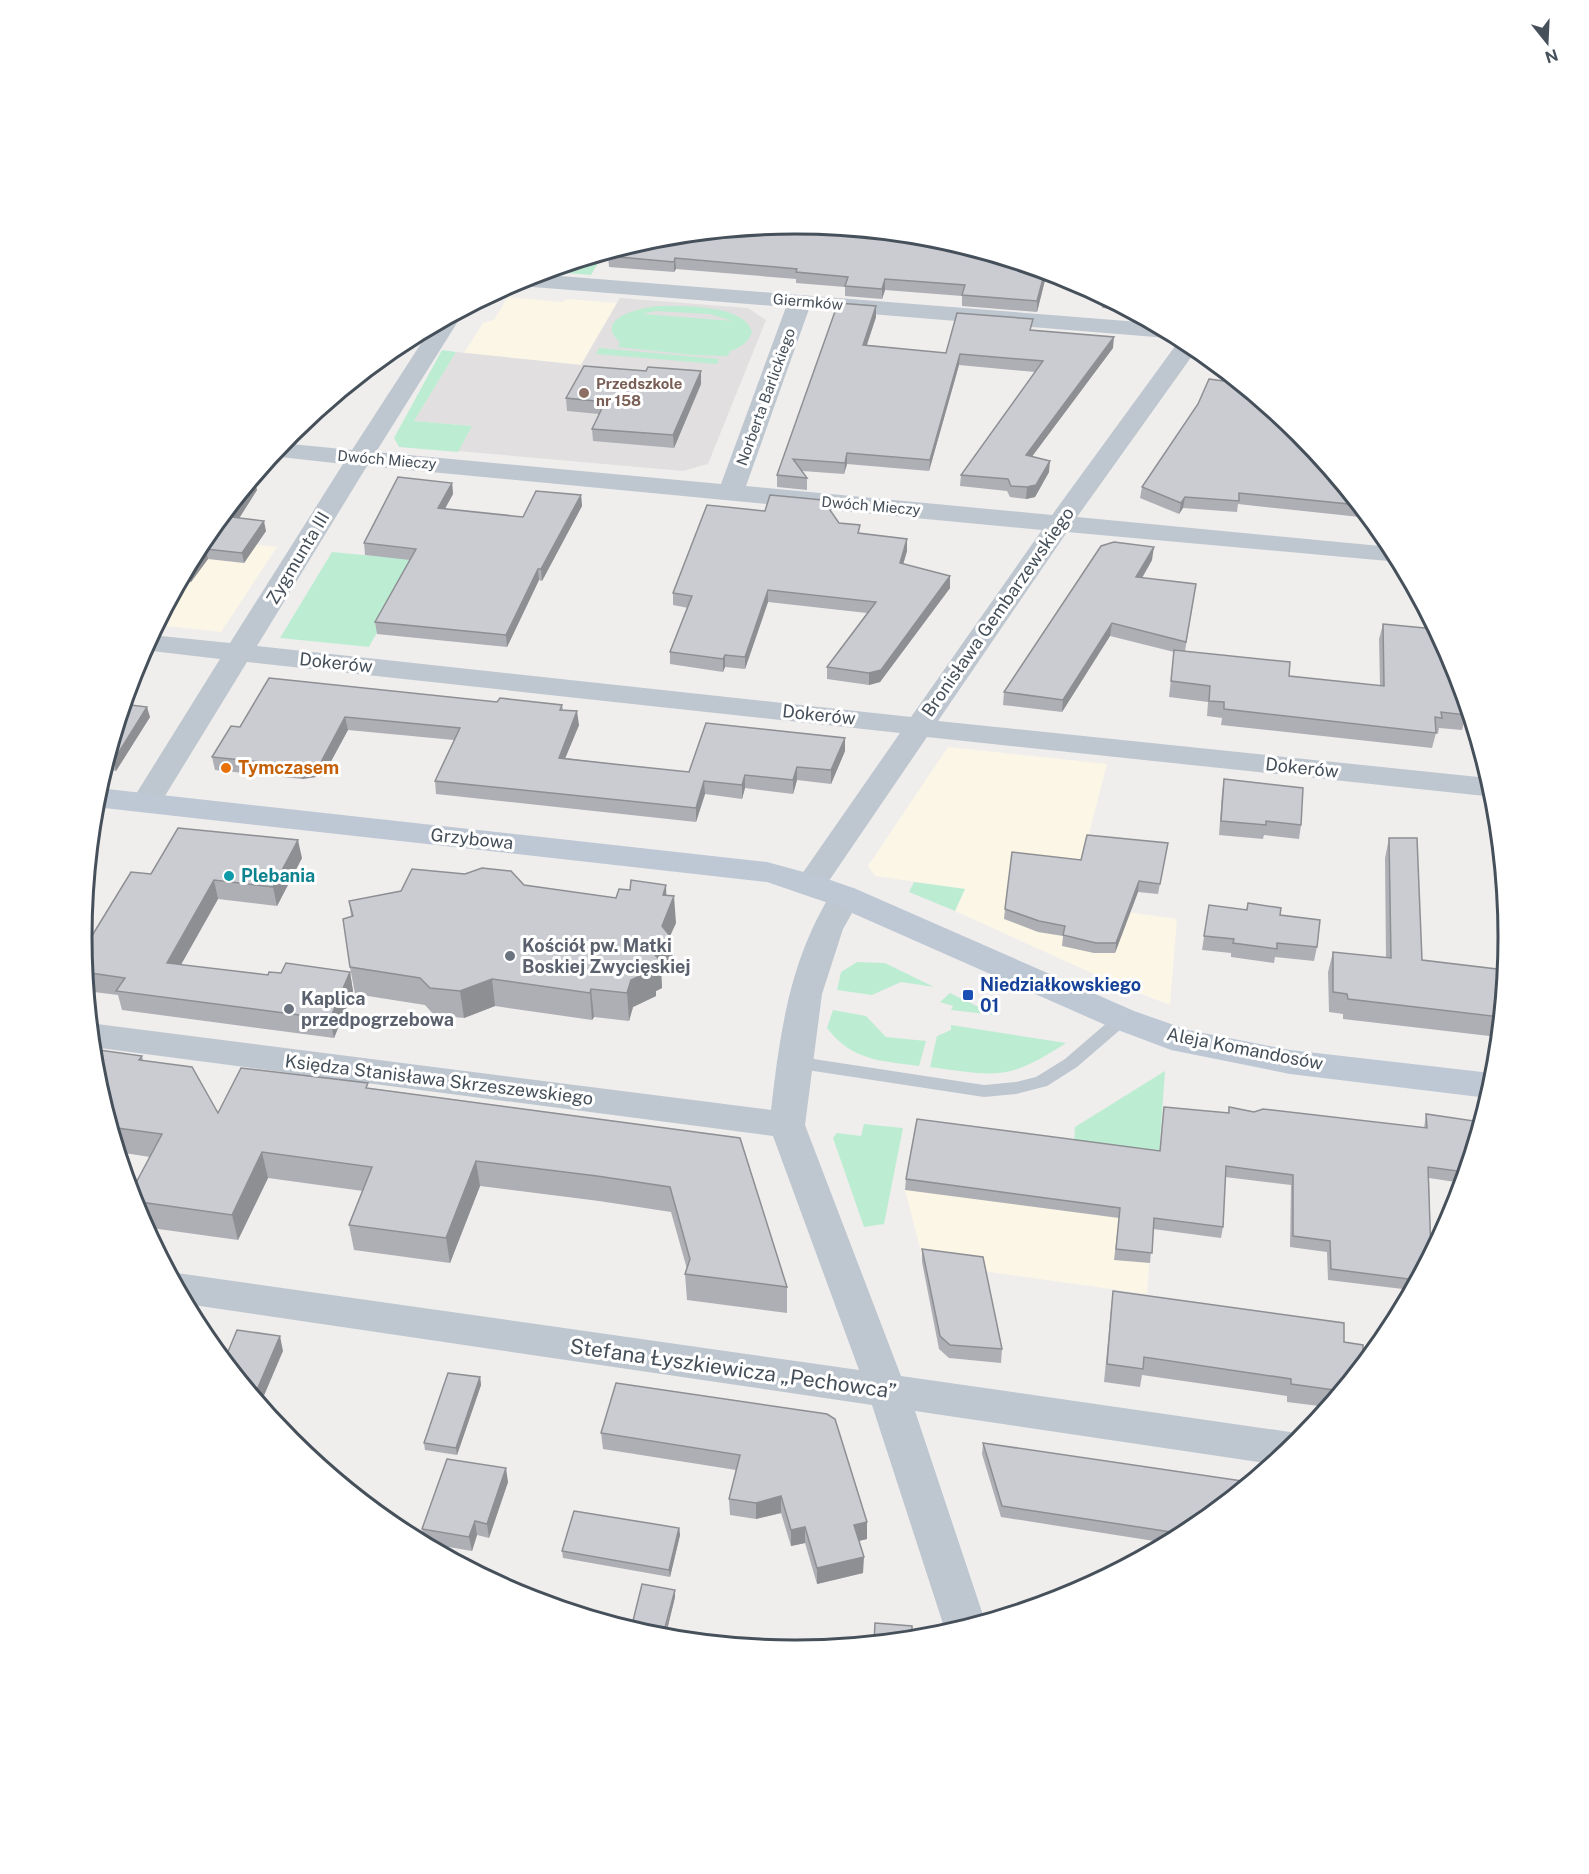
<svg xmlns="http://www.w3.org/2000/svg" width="1589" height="1874" font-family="'Public Sans',sans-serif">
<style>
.commercial{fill:#fbf6e6}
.education{fill:#e1dfdf}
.green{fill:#bcedd2;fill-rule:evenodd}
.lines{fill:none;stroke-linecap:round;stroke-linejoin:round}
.lane{fill:#bec7cf;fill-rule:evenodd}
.street{fill:#bec7cf;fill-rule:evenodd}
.secondary{fill:#bec8d4;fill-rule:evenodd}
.wall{fill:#aeafb5}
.shaded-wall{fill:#8d8f93}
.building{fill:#caccd2;stroke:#8d8f93;stroke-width:1.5}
.education-dot{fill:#8d6e63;stroke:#fff;stroke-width:2}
.food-dot{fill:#e8710a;stroke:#fff;stroke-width:2}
.culture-dot{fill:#0f9aa8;stroke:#fff;stroke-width:2}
.worship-dot{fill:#6b7280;stroke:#fff;stroke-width:2}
.transit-dot{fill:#1a4fb4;stroke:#fff;stroke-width:2}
.labels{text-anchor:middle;stroke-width:6;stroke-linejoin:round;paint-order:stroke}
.far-street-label{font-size:15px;fill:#46505a;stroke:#fff}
.far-education-label{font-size:15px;font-weight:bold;fill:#785e54;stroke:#fff;text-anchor:start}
.street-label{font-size:18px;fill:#46505a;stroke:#fff}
.food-label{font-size:18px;font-weight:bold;fill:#c56008;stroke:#fff;text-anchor:start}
.culture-label{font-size:18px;font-weight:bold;fill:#0d838f;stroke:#fff;text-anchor:start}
.worship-label{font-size:18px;font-weight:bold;fill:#5b616d;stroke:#fff;text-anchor:start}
.transit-label{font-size:18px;font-weight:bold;fill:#164399;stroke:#fff;text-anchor:start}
.near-street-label{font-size:21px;fill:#46505a;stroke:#fff}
.rim{fill:none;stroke:#46505a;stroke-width:3}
</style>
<rect width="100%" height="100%" fill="#f0eded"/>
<g class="commercial">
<polygon points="508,297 561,302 568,299 617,303 581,365 464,353 483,323 494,320"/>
<polygon points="202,539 277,547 221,632 156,625"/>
<polygon points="948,747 1107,764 1071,904 1177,919 1170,1005 1118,985 955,911 965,889 875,876 868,866"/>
<polygon points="916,1130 1152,1229 1147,1294 924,1263 905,1190"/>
</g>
<polygon class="education" points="620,298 748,308 766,320 708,464 683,471 458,451 472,426 414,421 456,352 581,365"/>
<g class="green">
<polygon points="604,253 591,275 543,271"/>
<path d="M 657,306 C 681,306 745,304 752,332 C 748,343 740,348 730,351 L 728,356 L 693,355 L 618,347 L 620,342 C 593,318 641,308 657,306 ZM 656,311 L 709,314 L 733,321 L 642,314 Z"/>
<polygon points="599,348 719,359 717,364 596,354"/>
<polygon points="442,350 456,352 414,421 472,426 458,452 399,447 394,438"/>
<polygon points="332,552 417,560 369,647 280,638"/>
<polygon points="914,882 965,889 955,911 909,892"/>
<polygon points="857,962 885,963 934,987 901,982 872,995 837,990 841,972"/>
<polygon points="950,993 995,1015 951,1010 953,1006 940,1002"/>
<path d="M 833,1010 L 866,1016 L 886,1037 L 926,1041 L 919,1066 C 882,1061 852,1061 827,1028 Z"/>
<path d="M 951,1025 L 1066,1043 C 1008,1081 996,1076 930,1067 L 937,1036 L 951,1030 Z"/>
<polygon points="1165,1071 1159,1155 1074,1144 1075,1127"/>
<polygon points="864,1124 903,1128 884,1224 864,1227 833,1138 837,1133 861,1136"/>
</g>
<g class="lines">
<polygon class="lane" points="1122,1013 1128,1015 1131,1019 1128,1023 1077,1067 1047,1086 1016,1094 984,1097 794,1068 788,1066 785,1062 788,1058 794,1056 984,1085 1016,1082 1036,1077 1065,1059 1116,1015"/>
<g class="street">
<path d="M 535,274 L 1152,323 L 1176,336 L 1168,338 L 809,309 L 746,486 L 1052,515 L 1181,338 L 1197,349 L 1077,517 L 1391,547 L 1399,562 L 1067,532 L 938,721 L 1488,778 L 1494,797 L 927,737 L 822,891 L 811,894 L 800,891 L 795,884 L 900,733 L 247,662 L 157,809 L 146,812 L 135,809 L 131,802 L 220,659 L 143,650 L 151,635 L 230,643 L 343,464 L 271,456 L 281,443 L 352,450 L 433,325 L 460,311 L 462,315 L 376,452 L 721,484 L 786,307 L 520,286 L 512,283 ZM 367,466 L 1042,530 L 911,717 L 257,646 Z"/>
<path d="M 845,886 L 856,889 L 861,897 L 843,929 L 822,994 L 805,1125 L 901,1376 L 1290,1432 L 1303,1436 L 1272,1464 L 915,1411 L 985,1621 L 946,1633 L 872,1405 L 186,1304 L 170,1275 L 177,1273 L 859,1370 L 773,1136 L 92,1047 L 89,1023 L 771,1110 C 780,1031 790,958 834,889 Z"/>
</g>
<polygon class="secondary" points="98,788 767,862 822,877 856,889 1134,1011 1188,1030 1290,1050 1491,1073 1494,1077 1488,1098 1290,1074 1171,1050 1110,1027 834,905 767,882 95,807"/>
</g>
<g class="wall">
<polygon points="934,237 1068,278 1077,283 1045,280 1037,312 962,306 962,296 885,290 882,299 845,296 845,287 796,283 796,279 676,269 674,272 609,267 608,256"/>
<polygon points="1103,297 1127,310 1102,308"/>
<polygon points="876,317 867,345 946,353 1032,330 1113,348 1032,456 1049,472 1035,497 1026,499 1010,497 1007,491 960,486 961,475 1035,372 959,365 929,471 847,464 844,474 802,471 807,478 807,490 777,487 777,475"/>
<polygon points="701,384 674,448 593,441 592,429 599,414 567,411 566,398"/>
<polygon points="1198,404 1299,433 1369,518 1238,504 1237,512 1183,508 1179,514 1140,498 1142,487"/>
<polygon points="272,458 255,483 257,490 239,518 266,531 244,563 208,559 191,582 180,581 201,540"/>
<polygon points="452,483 453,494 445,509 523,517 581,495 582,506 542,581 539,580 507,647 377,634 375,622 410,560 365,555 364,543"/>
<polygon points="839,523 860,534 907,539 907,551 903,564 950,588 880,682 869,685 827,679 827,667 867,613 768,602 745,669 725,667 723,672 670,664 670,652 688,608 673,605 673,593"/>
<polygon points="1152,560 1142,578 1194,597 1185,651 1289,676 1380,686 1379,639 1383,624 1466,715 1462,730 1439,728 1438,734 1436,733 1432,748 1221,725 1222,718 1207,716 1208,702 1169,697 1174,652 1110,636 1062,712 1003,705 1004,692"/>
<polygon points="497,702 562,705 563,710 579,725 565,758 613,764 689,772 845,751 831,784 797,780 793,794 745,788 742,799 705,794 696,822 436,794 435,781 454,740 348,730 323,776 302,779 215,770 212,757 240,727"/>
<polygon points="123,704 150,717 116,771 103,769"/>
<polygon points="1224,779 1301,825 1299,839 1264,835 1263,839 1219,835 1222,793"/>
<polygon points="1389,838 1422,960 1505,970 1498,1037 1343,1019 1343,1014 1329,1012 1328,972 1333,952 1386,958 1385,858"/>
<polygon points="1168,843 1158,894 1138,892 1115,953 1094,953 1062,946 1063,936 1038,932 1004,919 1005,909 1081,860"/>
<polygon points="302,858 277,906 218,899 181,965 268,975 281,973 350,972 353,991 334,1038 122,1010 118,995 86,991 82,952 151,874"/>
<polygon points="524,885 616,898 630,890 666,885 666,895 676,923 670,936 673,964 661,969 662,988 656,991 656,996 633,1007 629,1021 594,1017 592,1020 495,1006 464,1018 434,1015 425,1005 355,994 350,967 351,916 349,901"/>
<polygon points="1248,903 1280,915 1317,947 1314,961 1275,957 1274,963 1231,957 1231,953 1202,950 1209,905 1246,910"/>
<polygon points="142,1056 143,1060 218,1113 369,1088 740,1138 787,1287 787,1313 687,1300 685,1274 687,1269 671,1212 599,1201 480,1186 450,1263 354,1250 349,1225 363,1191 268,1178 238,1240 144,1227 135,1210 130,1194 150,1157 118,1152 95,1076"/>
<polygon points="1164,1107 1228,1113 1229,1107 1254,1112 1424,1128 1426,1114 1481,1122 1462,1183 1429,1178 1431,1253 1411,1290 1328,1280 1327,1252 1290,1247 1291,1185 1225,1177 1223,1227 1221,1238 1153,1229 1150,1263 1114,1260 1119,1218 905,1190 906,1179 1160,1151"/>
<polygon points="922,1249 1002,1349 1001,1363 949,1358 939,1349 922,1262"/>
<polygon points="1113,1291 1344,1342 1363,1364 1327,1407 1287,1402 1287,1396 1142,1375 1140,1387 1104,1382 1111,1309"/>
<polygon points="480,1377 481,1385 457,1455 425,1450 424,1443"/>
<polygon points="827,1414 867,1539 859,1541 863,1573 817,1584 805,1543 791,1546 781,1513 756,1519 730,1515 729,1499 736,1470 603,1449 601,1433"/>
<polygon points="983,1443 1191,1530 1167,1543 1001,1517 982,1454"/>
<polygon points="508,1482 489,1538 477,1535 472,1551 425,1543 422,1529"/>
<polygon points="679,1528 680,1535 670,1577 563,1558 562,1551"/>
<polygon points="675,1590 675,1597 665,1638 655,1637 631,1629"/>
</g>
<g class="shaded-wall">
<polygon points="675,258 676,269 674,272 674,262"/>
<polygon points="1045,271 1045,280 1037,312 1037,301"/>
<polygon points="885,279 885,290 882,299 882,289"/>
<polygon points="876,306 876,317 863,356 863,345"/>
<polygon points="1114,337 1113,348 1025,466 1026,455"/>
<polygon points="960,354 959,365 929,471 930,460"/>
<polygon points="701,371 701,384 674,448 673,435"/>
<polygon points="847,453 847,464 844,474 845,463"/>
<polygon points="272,455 272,458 255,483 257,490 233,528 231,517 249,483"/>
<polygon points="1050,461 1049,472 1035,497 1026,499 1027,487"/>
<polygon points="452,483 453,494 439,519 438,508"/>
<polygon points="581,495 582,506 542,581 541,569"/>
<polygon points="1185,497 1183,508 1179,514 1181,503"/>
<polygon points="264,521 266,531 244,563 242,553"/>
<polygon points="907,539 907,551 900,575 900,563"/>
<polygon points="1154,547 1152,560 1135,590 1136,577"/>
<polygon points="206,549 208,559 191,582 189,571"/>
<polygon points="538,569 539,580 507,647 506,635"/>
<polygon points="950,576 950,588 880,682 869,685 869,673"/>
<polygon points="768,590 768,602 745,669 745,657"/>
<polygon points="1112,623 1110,636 1062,712 1063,700"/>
<polygon points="725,655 725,667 723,672 723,659"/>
<polygon points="147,707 150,717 116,771 114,760"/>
<polygon points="577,711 579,725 560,771 559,758"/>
<polygon points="345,717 348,730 323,776 302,779 300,766"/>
<polygon points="845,738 845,751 831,784 831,770"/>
<polygon points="797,767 797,780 793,794 793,780"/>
<polygon points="745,775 745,788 742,799 742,785"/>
<polygon points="704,781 705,794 696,822 696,808"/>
<polygon points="298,840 302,858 277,906 273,887"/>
<polygon points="214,880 218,899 171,982 167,963"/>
<polygon points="1139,881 1138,892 1115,953 1116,943"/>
<polygon points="666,885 667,912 674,896 676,923 669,938 671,937 673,964 661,969 662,988 656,991 656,996 633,1007 629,1021 627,993 631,980 648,948"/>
<polygon points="350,972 353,991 334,1038 330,1019"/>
<polygon points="492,979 495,1006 464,1018 460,991"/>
<polygon points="591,989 594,1017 592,1020 590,993"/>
<polygon points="262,1152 268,1178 238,1240 232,1215"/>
<polygon points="476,1161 480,1186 450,1263 446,1238"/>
<polygon points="280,1336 283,1351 260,1405 254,1397"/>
<polygon points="480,1377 481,1385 457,1455 456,1448"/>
<polygon points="506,1468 508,1482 489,1538 487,1524"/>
<polygon points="781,1496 781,1513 756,1519 756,1503"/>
<polygon points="475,1521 477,1535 472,1551 469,1537"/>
<polygon points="867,1522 867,1539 854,1542 854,1525"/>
<polygon points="805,1527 805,1543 791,1546 791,1530"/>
<polygon points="679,1528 680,1535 670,1577 669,1570"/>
<polygon points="864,1557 863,1573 817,1584 817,1568"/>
<polygon points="675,1590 675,1597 665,1638 664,1638"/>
</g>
<g class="building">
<polygon points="795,224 934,237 1045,271 1037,301 962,295 965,285 885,279 882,289 845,286 848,277 796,272 797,269 675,258 674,262 608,256 611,251 656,237"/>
<polygon points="838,303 876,306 863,345 946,353 957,313 1033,319 1030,330 1114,337 1026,455 1050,461 1036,485 1027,487 1011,486 1008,479 961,475 1043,361 960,354 930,460 847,453 845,463 793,459 807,478 777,475"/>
<polygon points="584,366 646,371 648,367 701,371 673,435 592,429 605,402 566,398"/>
<polygon points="1209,379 1239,383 1299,433 1359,505 1239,493 1239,501 1185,497 1181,503 1142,487 1198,404"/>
<polygon points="398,477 452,483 438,508 523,517 536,491 581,495 541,569 538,569 506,635 375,622 416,549 364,543"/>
<polygon points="251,480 255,480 231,517 264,521 242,553 206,549 189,571 185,571 201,540"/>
<polygon points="770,495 823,500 839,523 860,525 858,533 907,539 900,563 950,576 881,670 869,673 827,667 876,602 768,590 745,657 725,655 723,659 670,652 692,596 673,593 707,505 765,511"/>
<polygon points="1114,542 1154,547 1136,577 1196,584 1186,642 1112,623 1063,700 1004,692 1101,546"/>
<polygon points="1383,624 1435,629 1454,664 1466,706 1466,715 1441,712 1442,718 1435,717 1436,733 1224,709 1224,702 1209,701 1210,686 1171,681 1174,650 1290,662 1289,676 1384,686"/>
<polygon points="269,678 497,702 500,698 562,705 560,710 577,711 559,758 613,764 689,772 706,723 845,738 831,770 797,767 793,780 745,775 742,785 704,781 696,808 435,781 460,728 345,717 321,762 300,766 212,757 231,726 240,727"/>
<polygon points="123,704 147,707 114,760 107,759"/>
<polygon points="1224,779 1303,788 1301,825 1266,821 1266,825 1221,821"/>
<polygon points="178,828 298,840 273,887 214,880 167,963 268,975 269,972 281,973 286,963 350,972 330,1019 116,991 125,978 84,972 82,952 131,872 151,874"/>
<polygon points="1087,835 1168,843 1160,884 1139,881 1116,943 1096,943 1063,935 1065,926 1039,921 1005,909 1012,852 1081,860"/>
<polygon points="1389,838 1417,838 1422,960 1505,970 1500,1017 1348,999 1347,994 1333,992 1333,952 1391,958"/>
<polygon points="482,868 511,871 524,885 616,898 619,889 630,890 631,880 666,885 663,895 674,896 662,926 671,937 648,948 661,961 651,965 655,969 631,980 627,993 591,989 590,993 492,979 460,991 430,988 420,978 350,967 343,919 353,916 349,901 401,891 412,869 465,874"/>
<polygon points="1248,903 1281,908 1280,915 1320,920 1317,947 1277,943 1277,949 1233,943 1234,939 1204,936 1209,905 1247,910"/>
<polygon points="92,1049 142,1056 139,1060 192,1067 218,1113 241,1068 368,1083 366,1088 740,1138 787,1287 685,1274 690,1259 670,1187 597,1176 476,1161 446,1238 349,1225 372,1167 262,1152 232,1215 133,1201 130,1194 162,1134 110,1127 95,1076"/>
<polygon points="1164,1107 1229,1113 1229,1107 1254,1112 1263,1109 1427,1128 1426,1114 1481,1122 1465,1172 1428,1167 1431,1253 1416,1280 1331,1269 1330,1241 1293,1236 1293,1175 1226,1166 1223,1227 1154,1218 1152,1253 1116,1249 1120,1208 906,1179 917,1119 1160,1151"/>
<polygon points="922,1249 983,1257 1002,1349 950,1345 940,1336"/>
<polygon points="1113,1291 1344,1323 1344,1342 1363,1345 1363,1364 1341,1391 1291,1384 1291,1379 1144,1357 1143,1369 1107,1364"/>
<polygon points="237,1330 280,1336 254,1397 224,1361"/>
<polygon points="448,1373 480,1377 456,1448 424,1443"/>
<polygon points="616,1383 827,1414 835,1419 867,1522 854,1525 864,1557 817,1568 805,1527 791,1530 781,1496 756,1503 729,1499 740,1455 601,1433"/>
<polygon points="983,1443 1249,1482 1191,1530 1184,1534 1002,1506"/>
<polygon points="447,1459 506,1468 487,1524 475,1521 469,1537 422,1529"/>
<polygon points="372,1509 379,1510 378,1514"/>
<polygon points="574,1511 679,1528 669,1570 562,1551"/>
<polygon points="642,1584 675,1590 663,1635 631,1629"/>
<polygon points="875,1623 912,1626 912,1639 874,1643"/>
</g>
<circle class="education-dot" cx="584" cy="393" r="6"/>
<circle class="food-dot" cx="226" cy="768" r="6"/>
<circle class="culture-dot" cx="229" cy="876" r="6"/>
<g class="worship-dot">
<circle cx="510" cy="956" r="6"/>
<circle cx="289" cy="1009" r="6"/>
</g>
<rect class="transit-dot" x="962" y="989" width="12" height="12" rx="3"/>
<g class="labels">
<g class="far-street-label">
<text transform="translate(808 302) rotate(5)" y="5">Giermków</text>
<text transform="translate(766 397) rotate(-70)" y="5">Norberta Barlickiego</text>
<text transform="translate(387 460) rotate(5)" y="5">Dwóch Mieczy</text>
<text transform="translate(871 506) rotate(5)" y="5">Dwóch Mieczy</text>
</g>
<g class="far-education-label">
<text x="596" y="389">Przedszkole<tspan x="596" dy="17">nr 158</tspan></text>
</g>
<g class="street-label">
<text transform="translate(298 558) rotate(-59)" y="6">Zygmunta III</text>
<text transform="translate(998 612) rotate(-55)" y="6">Bronisława Gembarzewskiego</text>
<text transform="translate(336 663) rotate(6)" y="6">Dokerów</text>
<text transform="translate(819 715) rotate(6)" y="6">Dokerów</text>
<text transform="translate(1302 768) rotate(6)" y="6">Dokerów</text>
<text transform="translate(472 839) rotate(6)" y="6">Grzybowa</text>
<text transform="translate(1245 1049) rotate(11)" y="6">Aleja Komandosów</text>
<text transform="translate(439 1080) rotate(7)" y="6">Księdza Stanisława Skrzeszewskiego</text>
</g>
<g class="food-label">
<text x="238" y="774">Tymczasem</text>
</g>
<g class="culture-label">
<text x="241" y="882">Plebania</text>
</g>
<g class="worship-label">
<text x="522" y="952">Kościół pw. Matki<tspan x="522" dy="21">Boskiej Zwycięskiej</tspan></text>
<text x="301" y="1005">Kaplica<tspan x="301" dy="21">przedpogrzebowa</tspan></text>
</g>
<g class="transit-label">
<text x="980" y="991">Niedziałkowskiego<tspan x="980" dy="21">01</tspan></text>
</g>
<g class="near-street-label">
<text transform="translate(733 1369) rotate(8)" y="7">Stefana Łyszkiewicza „Pechowca”</text>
</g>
</g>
<path d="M0 0H1589V1874H0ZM92 937a703 703 0 1 1 1406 0a703 703 0 1 1-1406 0Z" fill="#fff" fill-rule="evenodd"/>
<path class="rim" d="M92 937a703 703 0 1 1 1406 0a703 703 0 1 1-1406 0Z"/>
<g transform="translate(1547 42) rotate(162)" stroke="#ffffff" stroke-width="4.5" paint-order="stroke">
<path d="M0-4.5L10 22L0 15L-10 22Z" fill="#46505a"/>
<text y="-9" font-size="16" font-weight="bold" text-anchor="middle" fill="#46505a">N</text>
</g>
</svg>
